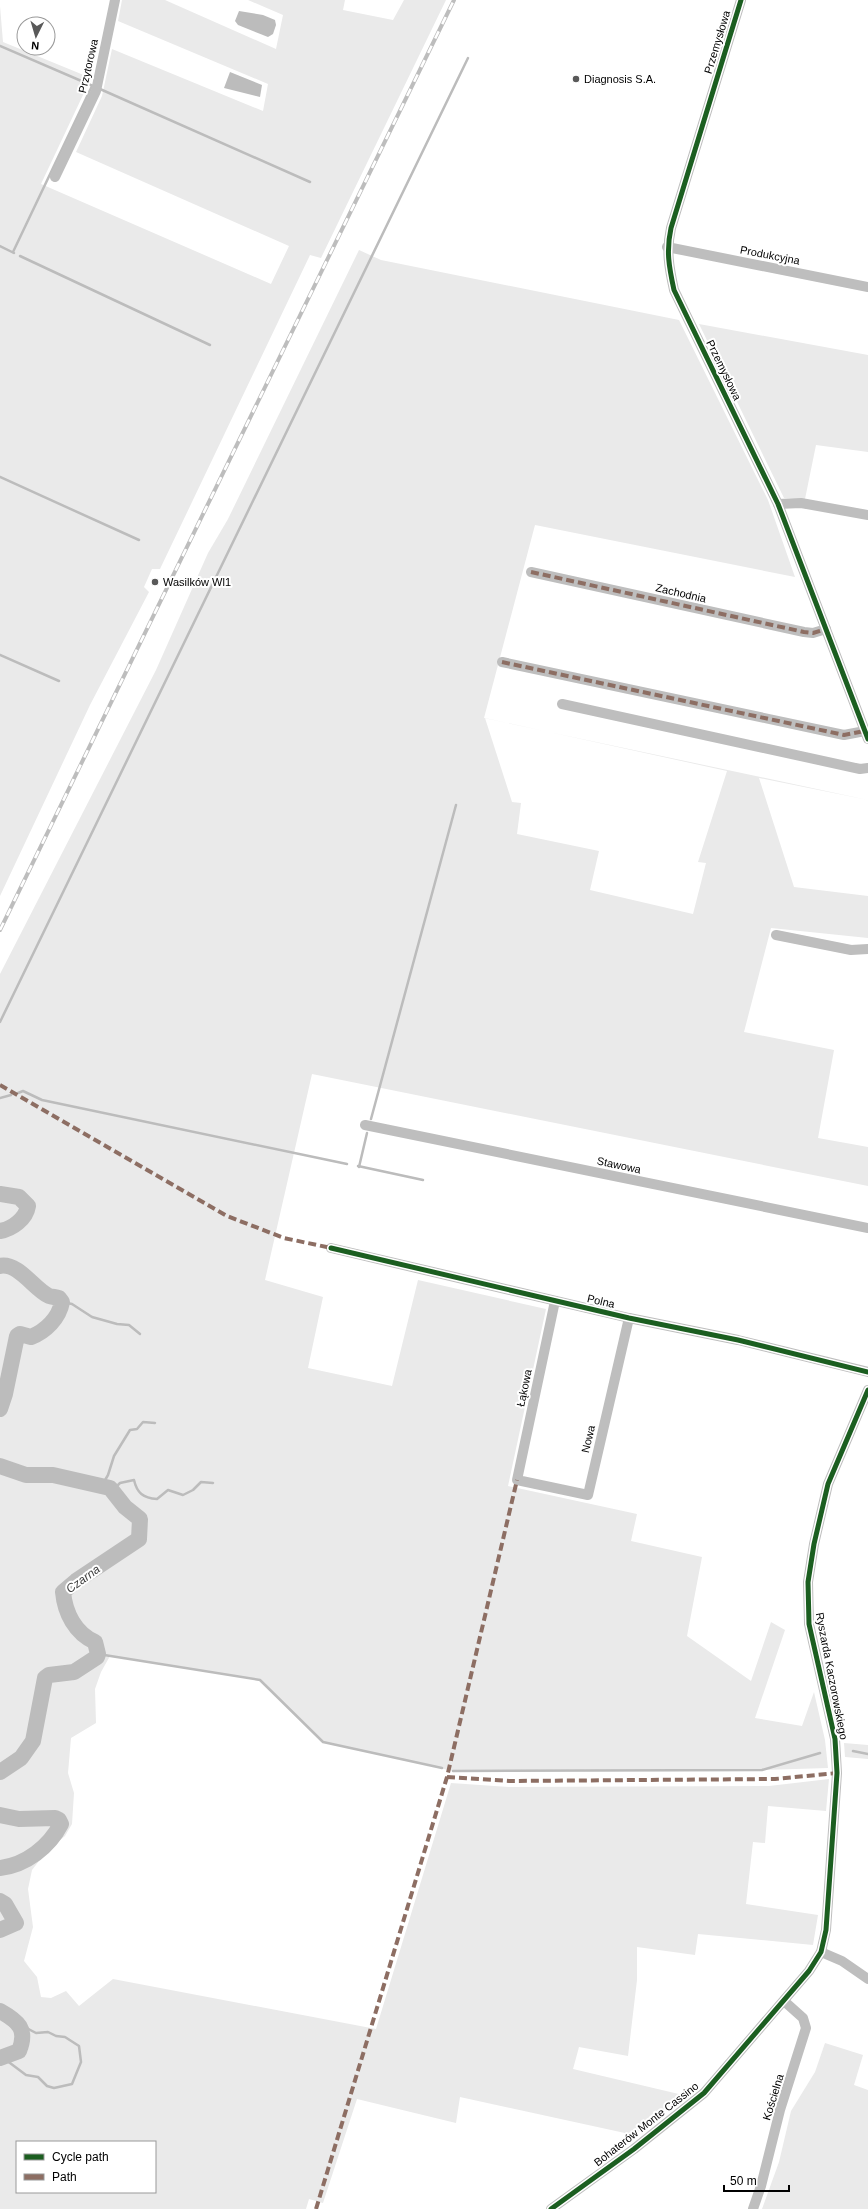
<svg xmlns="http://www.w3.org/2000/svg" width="868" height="2209" font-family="Arial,sans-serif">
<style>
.green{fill:#eaeaea;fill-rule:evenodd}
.water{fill:#bcbcbc}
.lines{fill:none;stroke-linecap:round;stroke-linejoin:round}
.stream{stroke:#bcbcbc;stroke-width:2.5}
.river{stroke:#bcbcbc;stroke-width:16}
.minor{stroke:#bebebe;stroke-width:10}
.rail-casing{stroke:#bdbdbd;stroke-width:4}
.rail{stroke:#fff;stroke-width:2.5;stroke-dasharray:8;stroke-linecap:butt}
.quiet{stroke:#8d6e63;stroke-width:4;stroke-dasharray:8 4;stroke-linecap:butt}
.cycleway-casing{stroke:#fff;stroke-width:8}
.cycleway{stroke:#1b5e20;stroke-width:5}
.poi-dot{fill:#595959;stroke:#fff;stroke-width:1.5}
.labels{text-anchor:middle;stroke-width:4;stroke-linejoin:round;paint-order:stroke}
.street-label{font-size:11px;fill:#000;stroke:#fff}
.poi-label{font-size:11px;fill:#000;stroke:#fff;text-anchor:start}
.water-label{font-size:12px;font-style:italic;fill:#404040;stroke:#fff}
</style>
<rect width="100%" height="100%" fill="#fff"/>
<g class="green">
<polygon points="122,0 165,0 276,49 283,15 248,0 345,0 343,10 393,20 404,0 446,0 321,258 310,255 160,569 152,569 144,587 149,592 90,705 0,896 0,6 3,42 91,78 41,184 271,284 289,246 76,152 102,96 112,49 263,111 268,84 118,21"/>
<path d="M 359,250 L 381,260 L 679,320 L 768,500 L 795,577 L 535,525 L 484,718 L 868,800 L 759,778 L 794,887 L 868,896 L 868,938 L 771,928 L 744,1032 L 834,1050 L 818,1138 L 868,1147 L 868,1186 L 312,1074 L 265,1280 L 323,1297 L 308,1368 L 392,1386 L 418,1280 L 546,1309 L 508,1486 L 637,1514 L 631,1541 L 702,1557 L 687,1636 L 751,1681 L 771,1622 L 785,1630 L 755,1718 L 802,1726 L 814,1692 L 825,1740 L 828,1768 L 762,1770 L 453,1771 L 323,1742 L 260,1680 L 110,1656 L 101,1672 L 95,1689 L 96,1723 L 71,1738 L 68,1773 L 74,1793 L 72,1824 L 65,1836 L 46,1852 L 32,1870 L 28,1889 L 33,1927 L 24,1961 L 37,1977 L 41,1997 L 51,1998 L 66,1991 L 79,2006 L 113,1979 L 376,2029 L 451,1783 L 509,1787 L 769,1786 L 829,1779 L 826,1811 L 768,1806 L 765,1843 L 753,1842 L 746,1904 L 818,1915 L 813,1945 L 698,1934 L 695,1955 L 637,1947 L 637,1980 L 628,2056 L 579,2047 L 573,2069 L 683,2095 L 634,2135 L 460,2097 L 456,2123 L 357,2099 L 323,2203 L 309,2199 L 306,2209 L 0,2209 L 0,974 L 156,670 L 208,553 L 228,519 ZM 485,718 L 727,771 L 698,862 L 706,863 L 693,914 L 590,890 L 599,851 L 517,834 L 521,803 L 512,802 ZM 17,2142 L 155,2142 L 155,2192 L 17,2192 Z"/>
<polygon points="699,324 868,355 868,452 816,445 805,499 784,498"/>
<polygon points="844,1743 868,1745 868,1759 845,1757"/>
<polygon points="825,2043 863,2055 854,2085 868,2090 868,2209 762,2209 779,2162 791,2111 815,2072"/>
</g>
<g class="water">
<polygon points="239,11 263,15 275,20 276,25 273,34 268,37 238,25 235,21"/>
<polygon points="230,72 262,85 260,97 224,88"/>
</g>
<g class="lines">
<g class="stream">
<polyline points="0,46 93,86"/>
<polyline points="100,89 310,182"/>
<polyline points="0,246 14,253"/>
<polyline points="13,252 92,86"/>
<polyline points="20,256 210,345"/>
<polyline points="0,477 139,540"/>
<polyline points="0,655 59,681"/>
<polyline points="0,1022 468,58"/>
<polyline points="18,1093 23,1091 42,1100 347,1164"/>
<polyline points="0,1098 11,1095"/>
<polyline points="371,1119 456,805"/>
<polyline points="358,1166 423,1180"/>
<polyline points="359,1167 367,1133"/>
<polyline points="62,1302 72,1304 92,1317 117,1324 129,1325 140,1334"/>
<polyline points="101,1487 108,1475 114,1456 130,1430 137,1429 143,1422 155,1423"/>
<path d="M 112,1491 L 120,1483 L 134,1480 C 137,1493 143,1498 157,1499 L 168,1490 L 183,1495 L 193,1490 L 201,1482 L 213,1483"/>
<polyline points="98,1654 260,1680 323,1742 442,1768"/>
<polyline points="853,1751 868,1754"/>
<polyline points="453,1771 762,1770 820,1753"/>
<polyline points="2,2057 26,2075 38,2077 47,2086 54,2088 72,2084 81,2062 79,2046 65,2037 56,2036 48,2032 36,2033 19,2024"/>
</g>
<g class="river">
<path d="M 0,1194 L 19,1197 L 28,1206 C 26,1219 12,1229 0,1231"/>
<path d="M 0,1266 C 18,1262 35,1290 49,1296 C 52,1297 56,1297 59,1298 L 62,1302 C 59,1318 46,1331 31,1337 L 20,1334 L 17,1336 L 5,1394 L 0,1409"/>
<path d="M 0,1466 L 26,1475 L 53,1475 L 110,1488 L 125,1507 L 140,1519 L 139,1539 L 76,1581 L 63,1592 C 65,1613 75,1633 95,1642 L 98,1654 L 97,1657 L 74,1672 L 49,1675 L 45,1678 L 33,1741 L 21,1758 L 0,1772"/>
<path d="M 0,1815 L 19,1819 L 55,1818 L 59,1820 L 61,1824 C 49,1847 26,1865 0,1868"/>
<polyline points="0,1901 5,1904 16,1923 0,1930"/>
<path d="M 0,2011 C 18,2021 28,2029 19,2051 L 0,2058"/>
</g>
<g class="minor">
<path d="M 741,0 L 671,228 C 666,251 669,267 674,290 L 778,504 L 868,739"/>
<polyline points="55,177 96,91 115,0"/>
<polyline points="667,247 868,287"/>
<polyline points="778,504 801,503 868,515"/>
<polyline points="531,572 804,632 813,633 826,629"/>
<polyline points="502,662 844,735 865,731"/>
<polyline points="562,704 860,769 868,768"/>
<polyline points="776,935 851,950 868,949"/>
<polyline points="365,1125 868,1228"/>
<polyline points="331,1248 629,1318 738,1340 868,1372"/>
<polyline points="555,1301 517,1480 588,1495 629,1318"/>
<polyline points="821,1952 842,1961 868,1979"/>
<polyline points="551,2209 634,2149 704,2093 809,1971 821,1952 826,1930 837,1773 835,1739 809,1624 808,1582 814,1544 828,1484 868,1390"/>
<polyline points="753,2209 761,2186 780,2110 806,2028 803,2018 784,2001"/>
</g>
<g class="rail-casing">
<polyline id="rail" points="0,930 454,0"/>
</g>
<use href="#rail" class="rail"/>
<g class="quiet">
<polyline points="531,572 804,632 813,633 826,629"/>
<polyline points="502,662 844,735 865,731"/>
<polyline points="0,1085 227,1216 284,1238 331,1248"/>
<polyline points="447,1777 509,1781 775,1779 837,1773"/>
<polyline points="316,2209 447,1777 517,1480"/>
</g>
<g class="cycleway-casing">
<g id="cycleway">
<path d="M 741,0 L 671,228 C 666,251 669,267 674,290 L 778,504 L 868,739"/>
<polyline points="331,1248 629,1318 738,1340 868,1372"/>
<polyline points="551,2209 634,2149 704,2093 809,1971 821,1952 826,1930 837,1773 835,1739 809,1624 808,1582 814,1544 828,1484 868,1390"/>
</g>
</g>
<use href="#cycleway" class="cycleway"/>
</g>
<g class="poi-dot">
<circle cx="576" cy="79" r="4"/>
<circle cx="155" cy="582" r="4"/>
</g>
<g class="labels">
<g class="street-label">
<text transform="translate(717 42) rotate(-73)" y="4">Przemysłowa</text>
<text transform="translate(88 66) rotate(-77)" y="4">Przytorowa</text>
<text transform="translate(770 255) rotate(11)" y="4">Produkcyjna</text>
<text transform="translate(724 370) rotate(64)" y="4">Przemysłowa</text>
<text transform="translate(681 593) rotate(13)" y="4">Zachodnia</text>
<text transform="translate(619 1165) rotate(12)" y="4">Stawowa</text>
<text transform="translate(601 1301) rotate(13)" y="4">Polna</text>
<text transform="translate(524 1388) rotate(-78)" y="4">Łąkowa</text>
<text transform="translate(588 1439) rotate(-77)" y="4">Nowa</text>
<text transform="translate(832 1676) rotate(79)" y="4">Ryszarda Kaczorowskiego</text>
<text transform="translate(773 2097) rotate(-73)" y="4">Kościelna</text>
<text transform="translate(646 2124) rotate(-38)" y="4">Bohaterów Monte Cassino</text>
</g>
<g class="poi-label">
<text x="584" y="83">Diagnosis S.A.</text>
<text x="163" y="586">Wasilków Wl1</text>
</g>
<g class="water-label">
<text transform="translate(83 1579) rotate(-36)" y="4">Czarna</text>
</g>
</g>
<rect x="16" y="2141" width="140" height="52" fill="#ffffff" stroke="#999999"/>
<rect x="24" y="2154" width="20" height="6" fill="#1b5e20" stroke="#999999"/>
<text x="52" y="2161" font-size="12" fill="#000000">Cycle path</text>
<rect x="24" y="2174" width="20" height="6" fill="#8d6e63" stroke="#999999"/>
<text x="52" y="2181" font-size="12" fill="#000000">Path</text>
<g transform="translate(36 36) rotate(185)"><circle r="19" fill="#ffffff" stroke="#999999"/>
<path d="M0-3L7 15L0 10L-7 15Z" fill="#595959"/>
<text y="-6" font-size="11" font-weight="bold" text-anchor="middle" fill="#000000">N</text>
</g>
<path d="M724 2185v6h65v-6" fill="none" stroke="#000000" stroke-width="2"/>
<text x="730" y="2185" font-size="12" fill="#000000" stroke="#ffffff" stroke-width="3" paint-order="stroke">50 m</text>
</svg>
